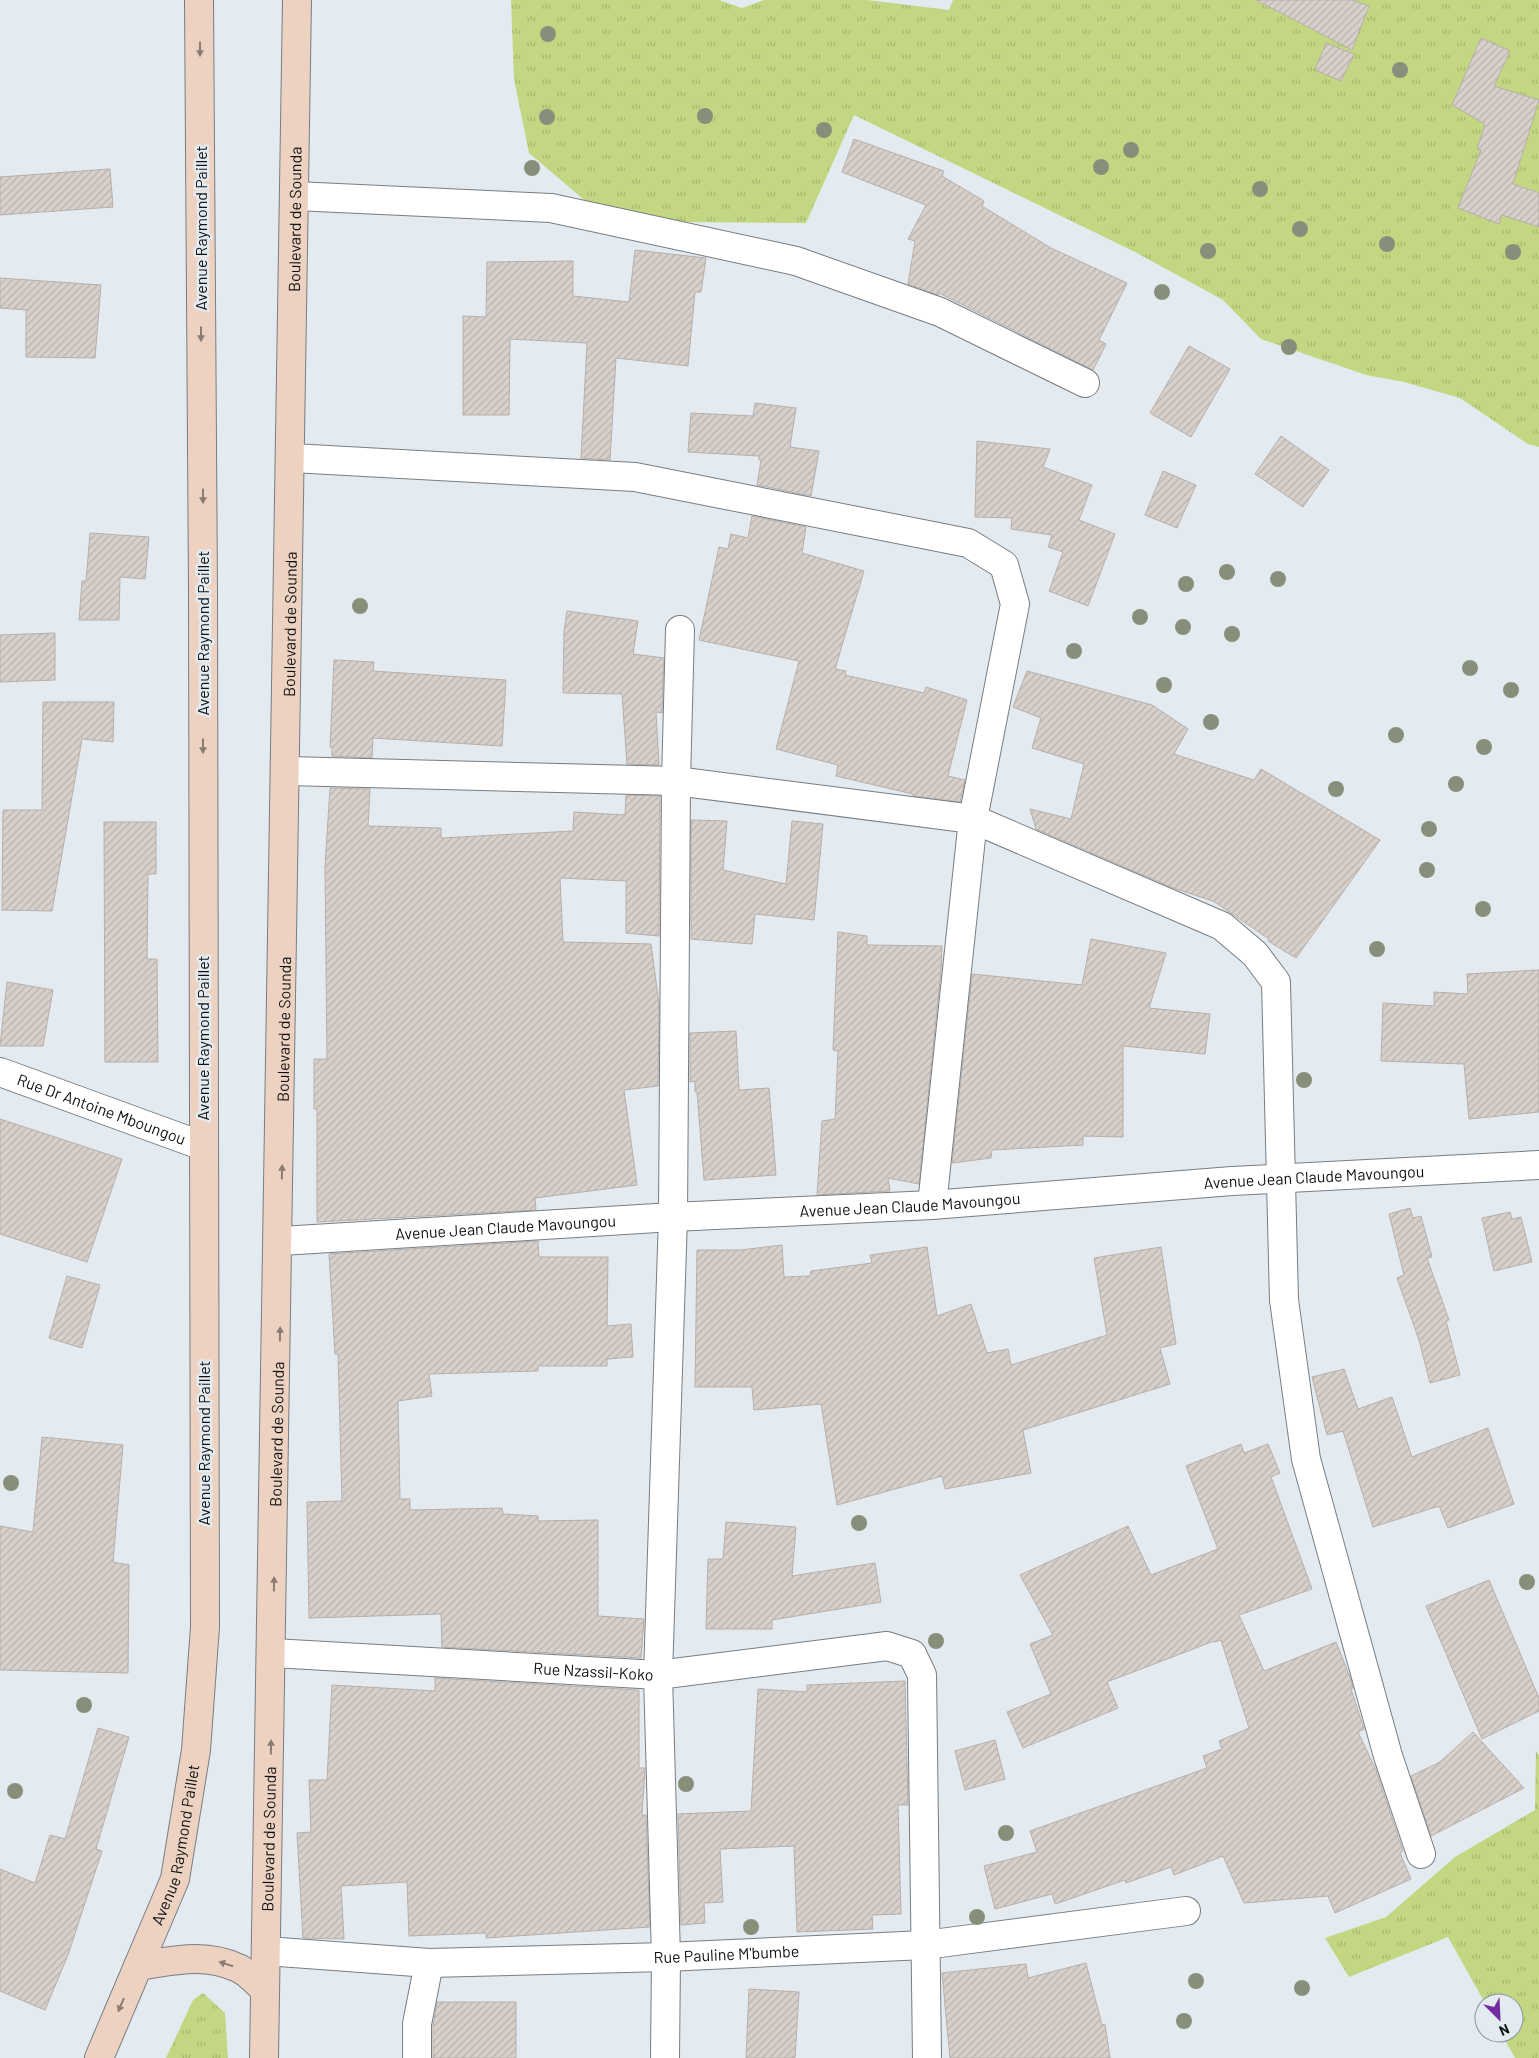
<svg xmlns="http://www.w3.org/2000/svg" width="1539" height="2058" font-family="Barlow,sans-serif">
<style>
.grass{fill:url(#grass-tufts)}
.building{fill:url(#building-hatch);stroke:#b7afaa}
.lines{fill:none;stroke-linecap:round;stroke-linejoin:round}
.street-casing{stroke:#777e83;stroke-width:30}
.secondary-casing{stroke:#777e83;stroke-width:30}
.street{stroke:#fff;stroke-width:28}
.secondary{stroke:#eed2c1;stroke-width:28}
.tree{fill:#878f7b}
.oneway{fill:#8a7c73}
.labels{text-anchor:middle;stroke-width:5;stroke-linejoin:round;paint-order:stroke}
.street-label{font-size:16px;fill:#0f1213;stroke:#e3eaf0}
</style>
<defs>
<pattern id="grass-tufts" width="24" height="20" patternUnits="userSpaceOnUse" patternTransform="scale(1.25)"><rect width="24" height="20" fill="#c3d782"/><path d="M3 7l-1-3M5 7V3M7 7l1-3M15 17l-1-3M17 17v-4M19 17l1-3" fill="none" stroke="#a6b86f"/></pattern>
<pattern id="building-hatch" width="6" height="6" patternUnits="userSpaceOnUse" patternTransform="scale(1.25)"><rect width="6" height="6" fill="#d8d0cb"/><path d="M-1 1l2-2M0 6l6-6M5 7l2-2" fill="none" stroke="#b8b2ad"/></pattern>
</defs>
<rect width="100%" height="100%" fill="#e3eaf0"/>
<g class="grass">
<polygon points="511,0 719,0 742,8 764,0 867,0 949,10 953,0 1539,0 1539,447 1528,444 1460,398 1404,382 1366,375 1261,339 1223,300 1135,252 854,115 806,223 681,222 589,204 529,153 514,79"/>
<polygon points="1536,1751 1539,1755 1539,2058 1515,2058 1501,2033 1514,2033 1514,2003 1485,2003 1448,1937 1349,1977 1325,1938 1386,1917 1455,1857 1535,1810"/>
<polygon points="203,1993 225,2013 228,2058 166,2058 193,2000"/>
</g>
<g class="building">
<polygon points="1256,0 1352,0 1369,6 1352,50"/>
<polygon points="1481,38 1510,51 1494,86 1539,100 1513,184 1539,193 1539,227 1502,215 1499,224 1458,208 1481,150 1477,149 1485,124 1452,105"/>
<polygon points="1326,43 1354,54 1341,81 1315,70"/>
<polygon points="854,139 944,171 942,176 984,201 982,206 1051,248 1127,283 1099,340 1106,344 1093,370 939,293 938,295 908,284 915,241 908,239 926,205 842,172"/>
<polygon points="110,169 113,207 0,215 0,177"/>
<polygon points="635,250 706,258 701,292 695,292 688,366 616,358 610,460 581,458 587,343 510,339 509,415 463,415 463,316 486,317 487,262 573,261 573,296 629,302"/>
<polygon points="0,278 101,285 95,358 26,357 26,310 0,308"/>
<polygon points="1189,346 1230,369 1191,437 1150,413"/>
<polygon points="755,403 796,408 790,447 819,451 811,496 757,485 761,460 759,460 759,456 688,452 691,413 753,416"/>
<polygon points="1281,436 1329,470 1303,507 1255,474"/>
<polygon points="977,441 1050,449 1043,467 1092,485 1079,520 1115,534 1088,606 1049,591 1063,552 1048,547 1052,535 1011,529 1012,518 975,517"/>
<polygon points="1163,471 1196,485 1177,528 1145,515"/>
<polygon points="752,516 806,527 802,553 864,571 835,669 846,671 845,675 924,693 926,687 967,700 948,776 965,780 960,802 913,796 913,794 836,776 838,765 776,749 799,661 699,640 719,547 728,549 731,534 748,538"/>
<polygon points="90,533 149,537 145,579 120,577 119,620 79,620 82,581 86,581"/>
<polygon points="567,611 638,621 633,654 664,658 662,713 656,712 659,765 627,764 622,694 563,693 564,631"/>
<polygon points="55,633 55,680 0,682 0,635"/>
<polygon points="334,660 374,662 373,671 506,680 502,746 373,738 372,758 332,756 332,747 330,747"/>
<polygon points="1027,671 1152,705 1188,729 1174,754 1254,780 1261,769 1380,840 1296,958 1268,941 1269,939 1213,901 1173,888 1036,829 1030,809 1071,819 1084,764 1032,748 1041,718 1013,707"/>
<polygon points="43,702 114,702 113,742 82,739 52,911 2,910 3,810 42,810"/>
<polygon points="330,788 370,789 368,826 441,828 441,838 573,831 574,812 625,815 626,795 660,796 659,936 626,933 626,881 560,878 563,942 651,944 659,1004 658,1086 624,1090 637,1185 535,1198 536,1210 317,1222 317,1109 314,1109 314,1059 327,1059 325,866"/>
<polygon points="691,820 727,821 723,870 786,884 792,821 823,824 814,920 755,914 752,944 691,939"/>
<polygon points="104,822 156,822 156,874 148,874 147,959 157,959 158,1062 105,1062"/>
<polygon points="838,932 867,936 867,945 942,946 941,971 919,1184 888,1178 890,1191 817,1195 822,1121 835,1119 838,1051 833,1050"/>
<polygon points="1091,939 1166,953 1149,1008 1210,1014 1205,1054 1123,1046 1123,1137 1083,1136 1083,1145 992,1150 991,1158 952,1163 972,974 1082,985"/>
<polygon points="1539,970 1539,1112 1469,1119 1464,1064 1381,1061 1383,1003 1434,1006 1434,992 1468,994 1467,974"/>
<polygon points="7,982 53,990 43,1046 0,1046"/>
<polygon points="736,1031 739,1090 769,1088 776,1175 704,1180 697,1092 695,1092 695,1081 690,1082 690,1033"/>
<polygon points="0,1119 122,1159 87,1262 0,1234"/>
<polygon points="1410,1208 1413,1218 1421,1216 1432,1257 1427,1258 1449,1320 1446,1321 1460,1375 1430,1383 1419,1340 1397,1278 1404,1275 1389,1214"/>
<polygon points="1510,1212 1512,1219 1521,1217 1532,1262 1494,1271 1482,1218"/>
<polygon points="538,1241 539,1257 608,1257 607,1326 631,1324 633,1357 607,1359 607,1366 538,1366 538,1371 429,1374 432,1396 398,1401 400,1499 410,1499 410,1510 502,1508 503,1514 538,1516 538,1521 598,1520 598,1616 644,1619 641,1658 442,1647 441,1614 309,1618 307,1502 342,1501 338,1354 335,1354 329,1254"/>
<polygon points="782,1245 784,1277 810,1276 811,1271 872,1263 870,1255 927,1247 937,1316 971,1304 987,1353 1008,1349 1011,1365 1107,1335 1094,1258 1161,1247 1176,1344 1160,1348 1170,1384 1023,1430 1031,1473 945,1489 942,1476 837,1505 821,1404 754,1410 752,1387 695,1387 697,1250 741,1250"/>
<polygon points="67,1276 100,1285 82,1348 49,1338"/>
<polygon points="1344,1369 1358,1409 1392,1397 1412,1457 1488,1428 1514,1504 1448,1528 1439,1506 1373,1527 1343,1431 1327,1435 1312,1377"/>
<polygon points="42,1437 123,1445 113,1562 129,1565 128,1673 0,1670 0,1526 33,1532"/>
<polygon points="1241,1444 1244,1453 1268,1444 1280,1473 1271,1477 1312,1589 1239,1615 1264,1671 1336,1642 1351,1680 1353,1688 1351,1689 1364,1729 1358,1732 1376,1770 1403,1851 1400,1853 1411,1879 1335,1913 1328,1896 1244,1903 1223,1856 1174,1875 1171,1867 1126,1883 1125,1880 1055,1904 1052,1894 995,1909 984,1866 1037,1852 1030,1831 1207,1768 1203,1756 1222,1749 1219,1741 1249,1728 1221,1640 1215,1642 1214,1641 1107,1682 1118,1708 1023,1748 1007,1712 1051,1694 1030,1644 1053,1635 1020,1575 1128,1526 1151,1575 1218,1549 1186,1466"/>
<polygon points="726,1522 796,1527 792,1576 875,1563 881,1602 772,1620 772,1629 706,1629 708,1559 723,1559"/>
<polygon points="1489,1580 1539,1698 1539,1711 1482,1739 1426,1606"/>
<polygon points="435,1678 639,1690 639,1768 645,1768 642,1815 646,1815 650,1927 486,1938 486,1933 409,1936 407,1882 341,1886 344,1939 303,1938 297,1833 311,1832 309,1780 327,1780 332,1685 435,1691"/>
<polygon points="905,1681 908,1805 898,1805 901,1914 872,1915 873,1929 797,1932 794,1846 720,1849 723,1902 704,1903 705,1923 681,1925 678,1814 751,1811 758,1689 807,1692 807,1685"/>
<polygon points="98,1728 129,1737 96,1849 102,1851 68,1955 45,2010 0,1991 0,1869 35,1883 50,1835 65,1839"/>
<polygon points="1473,1732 1524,1788 1431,1836 1411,1776 1440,1762"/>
<polygon points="995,1740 1005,1779 965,1790 955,1751"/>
<polygon points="1086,1963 1102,2025 1105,2024 1110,2058 950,2058 942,1973 1026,1964 1028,1978"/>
<polygon points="749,1989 799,1992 795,2058 746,2058"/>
<polygon points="437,2002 516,2002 516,2058 433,2058 433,2026"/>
</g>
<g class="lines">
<g class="street-casing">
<g id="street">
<polyline points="295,196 551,208 796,261 940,312 1085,383"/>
<polyline points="292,458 635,477 968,543 1004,565 1015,604 973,819 932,1205"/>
<polyline points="288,771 676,781 973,819 1222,926 1255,954 1276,982 1284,1300 1306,1459 1388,1756 1421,1854"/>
<path id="s1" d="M 0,1072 L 203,1146"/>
<path id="s2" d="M 281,1241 L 673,1217 L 932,1205 L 1232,1181 L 1539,1165"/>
<path id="s3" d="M 273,1653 L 658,1675 L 887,1646 L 912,1654 L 922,1675 L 927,2058"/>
<path id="s4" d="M 266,1951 L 429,1963 L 666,1957 L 925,1945 L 1186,1911"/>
<polyline points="417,2058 417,2024 429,1963"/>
<polyline points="665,2058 666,1957 658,1675 673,1217 676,781 680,630"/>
</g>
</g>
<g class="secondary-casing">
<g id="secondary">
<path d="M 138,1966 C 172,1961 205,1952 238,1968 C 248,1972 257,1983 265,1990"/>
<path id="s5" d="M 99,2058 L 175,1879 L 196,1750 L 205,1627 L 203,591 L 199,0"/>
<path id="s6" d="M 264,2058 C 279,1372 291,686 297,0"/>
</g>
</g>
<use href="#street" class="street"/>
<use href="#secondary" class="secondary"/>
</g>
<g class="tree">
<circle cx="548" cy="34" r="8"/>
<circle cx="1400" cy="70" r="8"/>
<circle cx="705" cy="116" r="8"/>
<circle cx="547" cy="117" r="8"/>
<circle cx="824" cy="130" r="8"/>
<circle cx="1131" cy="150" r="8"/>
<circle cx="1101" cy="167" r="8"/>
<circle cx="532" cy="168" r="8"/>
<circle cx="1260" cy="189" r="8"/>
<circle cx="1300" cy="229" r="8"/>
<circle cx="1387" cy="244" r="8"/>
<circle cx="1208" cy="251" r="8"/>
<circle cx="1513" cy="252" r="8"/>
<circle cx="1162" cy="292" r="8"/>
<circle cx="1289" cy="347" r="8"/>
<circle cx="1227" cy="572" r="8"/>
<circle cx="1278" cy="579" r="8"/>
<circle cx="1186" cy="584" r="8"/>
<circle cx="360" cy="606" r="8"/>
<circle cx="1140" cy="617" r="8"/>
<circle cx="1183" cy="627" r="8"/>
<circle cx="1232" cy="634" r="8"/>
<circle cx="1074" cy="651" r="8"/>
<circle cx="1470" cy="668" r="8"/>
<circle cx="1164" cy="685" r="8"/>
<circle cx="1511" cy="690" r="8"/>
<circle cx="1211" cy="722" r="8"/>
<circle cx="1396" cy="735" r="8"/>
<circle cx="1484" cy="747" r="8"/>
<circle cx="1456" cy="784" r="8"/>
<circle cx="1336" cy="789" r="8"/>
<circle cx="1429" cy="829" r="8"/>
<circle cx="1427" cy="870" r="8"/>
<circle cx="1483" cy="909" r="8"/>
<circle cx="1377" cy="949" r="8"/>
<circle cx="1304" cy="1080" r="8"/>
<circle cx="11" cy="1483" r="8"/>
<circle cx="859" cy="1523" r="8"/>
<circle cx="1527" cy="1582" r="8"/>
<circle cx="936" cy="1641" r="8"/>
<circle cx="84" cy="1705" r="8"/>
<circle cx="686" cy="1784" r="8"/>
<circle cx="15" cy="1791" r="8"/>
<circle cx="1006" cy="1833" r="8"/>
<circle cx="977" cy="1917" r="8"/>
<circle cx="751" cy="1927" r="8"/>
<circle cx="1196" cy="1981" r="8"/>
<circle cx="1302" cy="1988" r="8"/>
<circle cx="1184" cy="2021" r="8"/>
</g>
<defs><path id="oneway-solid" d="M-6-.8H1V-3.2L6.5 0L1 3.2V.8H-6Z" transform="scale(1.25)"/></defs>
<g class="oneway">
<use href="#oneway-solid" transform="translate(200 49) rotate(90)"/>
<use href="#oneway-solid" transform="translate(201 334) rotate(90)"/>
<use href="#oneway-solid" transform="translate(203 496) rotate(90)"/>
<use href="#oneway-solid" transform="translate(203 746) rotate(90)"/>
<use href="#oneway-solid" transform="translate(282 1172) rotate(-89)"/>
<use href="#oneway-solid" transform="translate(280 1334) rotate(-89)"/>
<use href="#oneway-solid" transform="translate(274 1584) rotate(-89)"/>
<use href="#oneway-solid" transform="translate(271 1747) rotate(-89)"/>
<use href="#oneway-solid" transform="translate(226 1964) rotate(-162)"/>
<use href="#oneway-solid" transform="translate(121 2005) rotate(113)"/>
</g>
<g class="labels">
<g class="street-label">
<text dy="6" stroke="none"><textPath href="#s6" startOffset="1839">Boulevard de Sounda</textPath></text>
<text transform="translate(201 228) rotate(-90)" y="6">Avenue Raymond Paillet</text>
<text dy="6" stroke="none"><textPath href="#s6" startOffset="1434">Boulevard de Sounda</textPath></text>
<text transform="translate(203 633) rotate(-90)" y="6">Avenue Raymond Paillet</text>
<text dy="6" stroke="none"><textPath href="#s6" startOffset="1029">Boulevard de Sounda</textPath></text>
<text transform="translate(203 1038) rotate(-90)" y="6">Avenue Raymond Paillet</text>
<text dy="6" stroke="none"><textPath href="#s1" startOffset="108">Rue Dr Antoine Mboungou</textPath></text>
<text dy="6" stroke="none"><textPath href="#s2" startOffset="1035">Avenue Jean Claude Mavoungou</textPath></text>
<text dy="6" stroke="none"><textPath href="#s2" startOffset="630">Avenue Jean Claude Mavoungou</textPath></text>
<text dy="6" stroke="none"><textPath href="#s2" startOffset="225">Avenue Jean Claude Mavoungou</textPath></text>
<text dy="6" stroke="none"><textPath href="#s6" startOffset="624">Boulevard de Sounda</textPath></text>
<text transform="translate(204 1443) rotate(-90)" y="6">Avenue Raymond Paillet</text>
<text dy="6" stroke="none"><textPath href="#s3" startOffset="321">Rue Nzassil-Koko</textPath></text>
<text dy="6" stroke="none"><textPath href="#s6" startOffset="219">Boulevard de Sounda</textPath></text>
<text dy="6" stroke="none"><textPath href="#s5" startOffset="228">Avenue Raymond Paillet</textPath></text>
<text dy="6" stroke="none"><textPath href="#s4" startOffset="461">Rue Pauline M'bumbe</textPath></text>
</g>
</g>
<g transform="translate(1499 2018) rotate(156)"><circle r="24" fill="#e3eaf0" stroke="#8e9498"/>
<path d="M0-4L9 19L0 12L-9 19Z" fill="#712ca0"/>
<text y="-8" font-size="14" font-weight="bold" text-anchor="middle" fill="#0f1213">N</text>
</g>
</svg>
